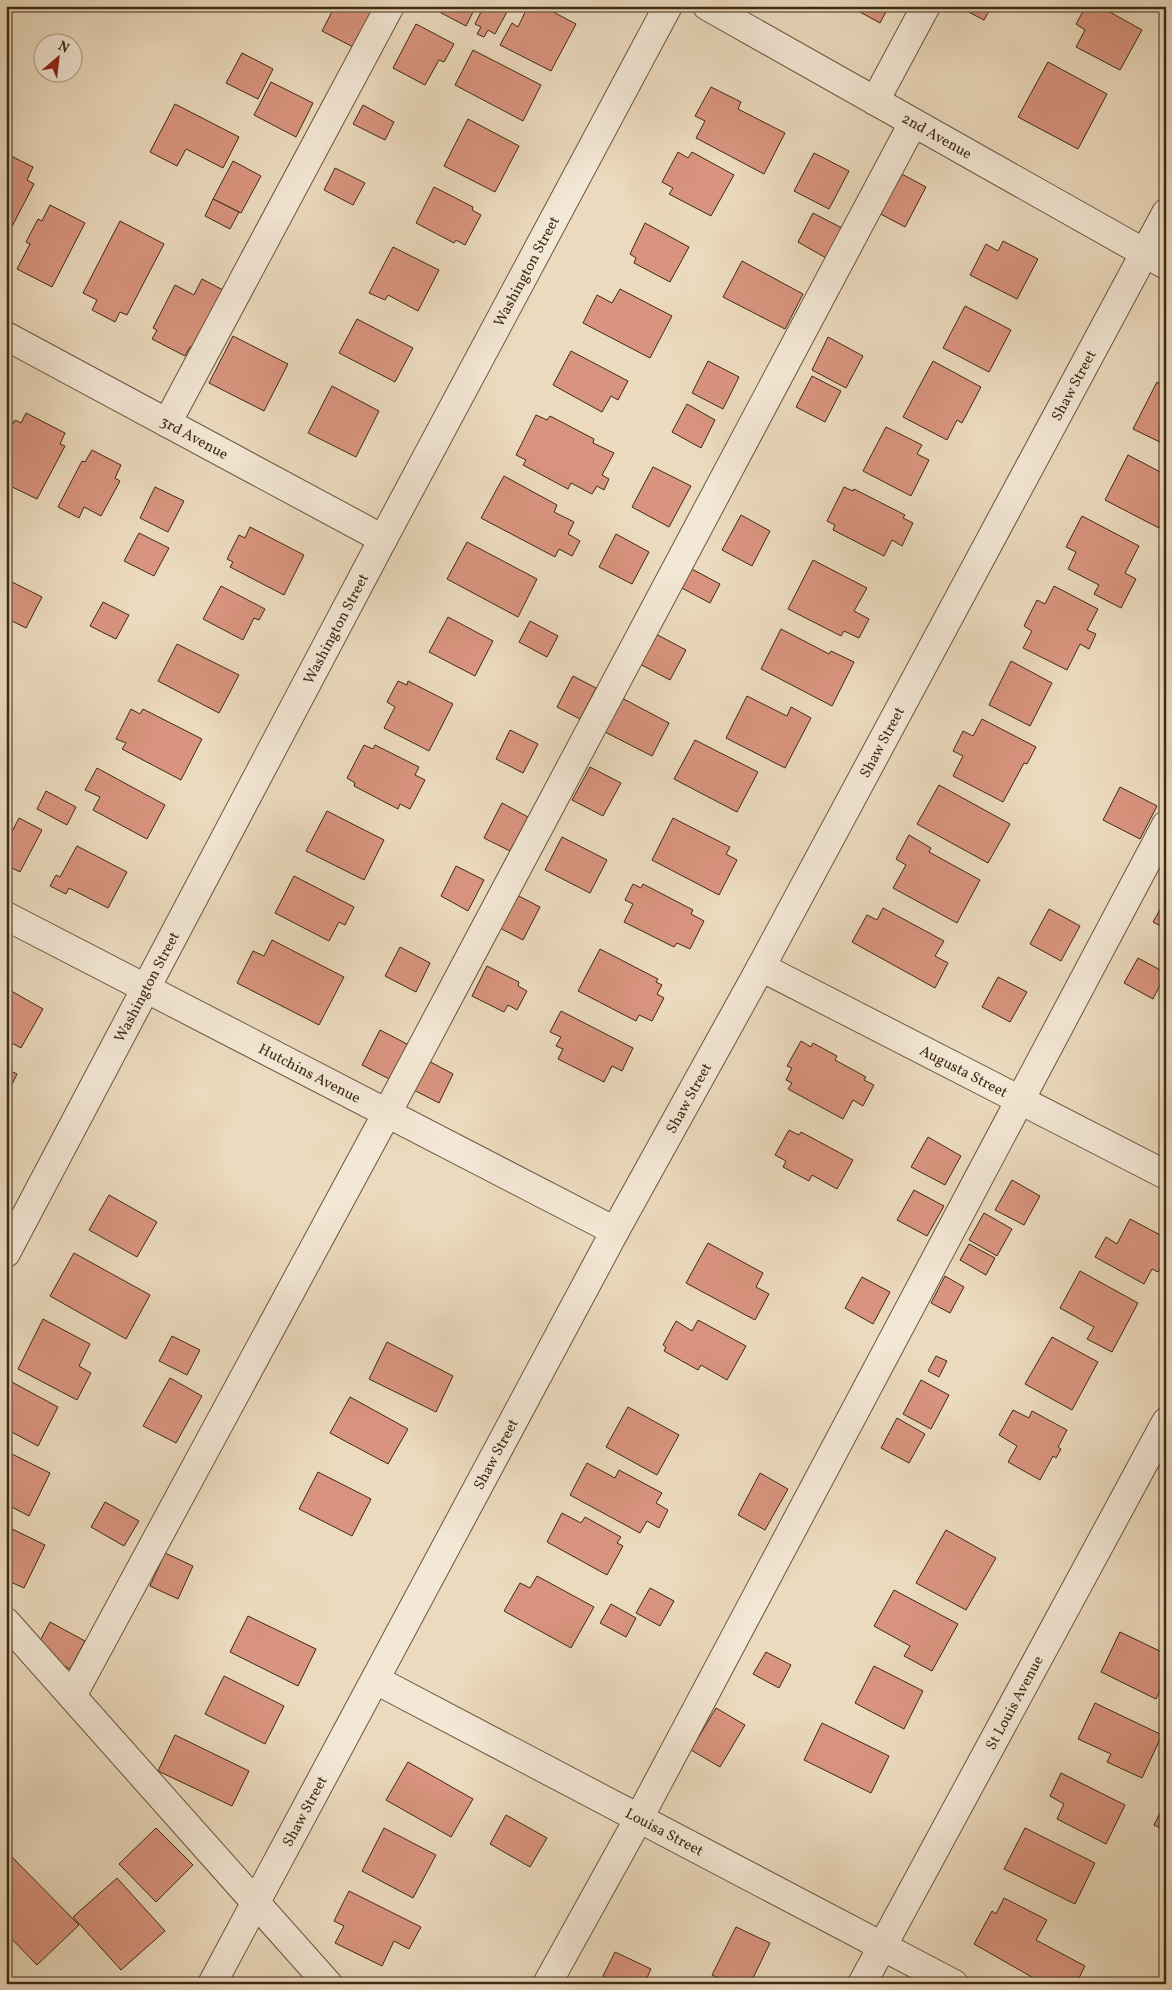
<svg xmlns="http://www.w3.org/2000/svg" width="1172" height="1990" font-family="Vollkorn,serif">
<style>
.building{fill:#d9947f;stroke:#3e2b13}
.lines{fill:none;stroke-linecap:round;stroke-linejoin:round}
.minor-casing{stroke:#6a573e;stroke-width:30}
.minor{stroke:#f3e7d5;stroke-width:28}
.labels{text-anchor:middle;stroke-width:5;stroke-linejoin:round;paint-order:stroke}
.street-label{font-size:15px;fill:#3e2b13;stroke:#f3e7d5}
</style>
<rect width="100%" height="100%" fill="#ecdabe"/>
<filter id="stains"><feTurbulence type="fractalNoise" baseFrequency=".004" numOctaves="4"/><feColorMatrix values="0 0 0 0 .2 0 0 0 0 .09 0 0 0 0 .02 0 0 0 .5 -.17"/></filter>
<radialGradient id="worn" r=".72"><stop offset=".6" stop-color="#630" stop-opacity="0"/><stop offset="1" stop-color="#630" stop-opacity=".3"/></radialGradient>
<g class="building">
<polygon points="335,6 382,6 357,49 322,31"/>
<polygon points="428,6 469,6 474,10 466,26"/>
<polygon points="484,6 509,8 495,34 488,30 484,37 477,34 481,27 475,24"/>
<polygon points="528,6 542,6 576,24 551,71 500,45 512,23 518,27"/>
<polygon points="849,6 889,6 880,23"/>
<polygon points="957,6 992,6 984,20"/>
<polygon points="1086,6 1096,10 1099,6 1142,30 1120,70 1076,47 1085,30 1076,24"/>
<polygon points="416,24 454,44 444,62 439,60 425,85 393,68"/>
<polygon points="473,50 541,85 523,121 455,85"/>
<polygon points="242,53 273,69 258,99 226,83"/>
<polygon points="1048,62 1107,94 1078,149 1018,117"/>
<polygon points="271,82 313,103 296,137 254,115"/>
<polygon points="711,87 741,102 738,109 785,133 764,174 696,138 705,121 695,116"/>
<polygon points="175,104 239,137 223,168 186,149 177,166 150,152"/>
<polygon points="363,105 394,122 385,140 353,124"/>
<polygon points="468,119 519,146 495,192 444,166"/>
<polygon points="678,152 688,158 692,152 734,175 711,216 669,194 673,188 662,182"/>
<polygon points="814,153 849,171 829,209 794,191"/>
<polygon points="11,156 33,167 27,180 34,184 6,238 6,166"/>
<polygon points="233,161 261,176 241,213 213,199"/>
<polygon points="335,168 365,183 353,205 324,190"/>
<polygon points="896,171 926,187 905,227 875,211"/>
<polygon points="434,187 473,207 472,210 481,215 465,245 456,240 454,243 416,223"/>
<polygon points="213,199 239,212 230,229 205,216"/>
<polygon points="50,205 85,223 52,287 17,269 30,244 26,242 38,219 42,221"/>
<polygon points="813,213 842,228 826,258 798,242"/>
<polygon points="120,221 164,244 127,315 120,312 115,322 92,310 97,300 83,293"/>
<polygon points="645,223 689,247 670,282 634,263 636,258 630,254"/>
<polygon points="1003,241 1038,259 1017,299 970,275 986,244 998,251"/>
<polygon points="393,247 439,270 418,311 388,295 385,300 369,293"/>
<polygon points="742,261 803,294 785,329 723,297"/>
<polygon points="202,279 223,290 193,348 190,347 185,356 152,339 157,330 153,328 175,285 194,295"/>
<polygon points="620,289 672,316 650,358 583,323 597,295 612,303"/>
<polygon points="965,306 1011,330 989,372 943,348"/>
<polygon points="357,319 413,348 395,382 339,353"/>
<polygon points="233,336 288,364 264,411 209,383"/>
<polygon points="828,337 863,356 846,388 812,370"/>
<polygon points="571,351 628,381 618,400 611,396 602,412 553,385"/>
<polygon points="708,361 739,377 723,409 692,393"/>
<polygon points="933,361 981,387 962,423 957,420 947,440 903,417"/>
<polygon points="812,376 841,391 825,422 796,407"/>
<polygon points="1157,382 1166,387 1166,445 1133,429"/>
<polygon points="332,386 379,411 356,457 308,433"/>
<polygon points="687,404 715,420 701,448 672,432"/>
<polygon points="26,413 65,433 60,444 65,446 37,499 6,484 6,436 15,420 21,423"/>
<polygon points="536,415 547,420 550,416 594,439 593,443 614,453 602,475 609,479 604,490 597,486 592,494 571,483 568,489 523,465 526,460 516,455"/>
<polygon points="886,427 922,445 917,454 929,460 911,496 863,471"/>
<polygon points="92,450 121,465 115,478 120,481 101,516 84,507 79,518 58,507 82,461 85,462"/>
<polygon points="1128,455 1166,475 1166,515 1159,528 1105,500"/>
<polygon points="653,467 691,486 669,527 632,507"/>
<polygon points="504,476 557,505 554,512 574,522 568,534 580,541 572,556 559,549 555,557 481,518"/>
<polygon points="155,487 184,501 168,532 140,518"/>
<polygon points="844,487 853,491 854,489 905,515 903,518 913,523 902,546 892,540 884,556 833,530 835,525 827,521"/>
<polygon points="741,515 770,531 752,566 722,550"/>
<polygon points="1082,516 1139,546 1125,573 1136,579 1121,608 1094,594 1099,585 1068,569 1076,552 1066,547"/>
<polygon points="250,527 304,555 284,595 230,567 233,562 227,559 239,535 245,538"/>
<polygon points="139,533 169,548 154,576 124,561"/>
<polygon points="616,534 649,552 632,584 599,567"/>
<polygon points="467,542 537,579 518,617 447,579"/>
<polygon points="813,560 867,588 854,611 869,619 859,638 844,631 841,636 788,609"/>
<polygon points="688,567 720,584 710,603 678,586"/>
<polygon points="8,580 42,597 26,628 6,618"/>
<polygon points="221,586 265,609 259,620 254,618 243,640 203,619"/>
<polygon points="1054,586 1098,609 1087,630 1096,634 1089,649 1080,644 1067,670 1023,648 1032,631 1024,626 1037,600 1045,604"/>
<polygon points="103,602 129,615 116,639 90,626"/>
<polygon points="448,617 493,641 475,676 429,652"/>
<polygon points="530,621 558,636 547,657 519,642"/>
<polygon points="781,629 829,654 831,651 854,662 832,706 761,669"/>
<polygon points="652,632 686,650 670,680 636,662"/>
<polygon points="177,644 239,675 219,713 158,681"/>
<polygon points="1011,661 1052,683 1030,726 989,705"/>
<polygon points="573,676 596,688 580,719 557,707"/>
<polygon points="398,681 407,685 408,681 453,704 429,751 384,728 395,707 387,702"/>
<polygon points="618,696 669,723 652,756 601,730"/>
<polygon points="747,696 787,716 791,707 811,718 785,768 726,738"/>
<polygon points="131,709 140,714 143,709 202,739 181,780 122,749 126,743 116,739"/>
<polygon points="982,719 1036,747 1027,764 1024,763 1003,802 953,776 963,756 953,751 963,731 973,736"/>
<polygon points="510,730 538,744 523,773 496,759"/>
<polygon points="695,740 758,772 737,812 674,779"/>
<polygon points="364,745 373,749 375,745 419,767 415,775 425,780 410,809 400,804 398,809 354,786 355,783 347,778"/>
<polygon points="590,767 621,783 603,816 572,800"/>
<polygon points="97,768 165,805 147,839 93,810 100,797 85,790"/>
<polygon points="939,785 1010,824 988,863 917,824"/>
<polygon points="1120,787 1157,806 1140,839 1103,820"/>
<polygon points="46,791 76,807 67,825 37,809"/>
<polygon points="502,803 528,817 510,851 484,838"/>
<polygon points="327,811 384,840 364,880 306,851"/>
<polygon points="19,818 42,830 20,872 6,865 6,843"/>
<polygon points="673,818 730,847 726,854 737,860 719,895 652,860"/>
<polygon points="909,835 931,848 929,852 980,880 957,923 893,888 906,865 896,859"/>
<polygon points="562,837 607,860 590,893 545,870"/>
<polygon points="77,846 127,872 108,908 69,888 66,894 50,886 56,875 60,877"/>
<polygon points="456,866 484,880 468,911 441,896"/>
<polygon points="294,876 354,907 345,925 339,922 329,941 275,913"/>
<polygon points="633,884 641,888 643,884 693,910 691,914 704,921 690,949 677,943 674,947 624,922 633,904 625,900"/>
<polygon points="511,892 540,907 523,940 494,925"/>
<polygon points="1166,899 1166,929 1153,922"/>
<polygon points="883,908 944,941 935,956 948,963 935,988 852,942 867,915 877,920"/>
<polygon points="1049,909 1080,926 1061,961 1030,944"/>
<polygon points="272,940 344,977 319,1025 237,983 253,951 264,956"/>
<polygon points="400,947 430,963 416,992 385,976"/>
<polygon points="600,949 658,979 656,982 662,985 657,994 664,998 652,1021 639,1015 636,1021 578,991"/>
<polygon points="1138,958 1166,973 1153,999 1124,983"/>
<polygon points="487,966 519,982 518,986 527,991 517,1010 508,1005 504,1012 472,996"/>
<polygon points="998,977 1027,992 1010,1022 982,1007"/>
<polygon points="6,988 43,1009 21,1048 6,1040"/>
<polygon points="561,1011 633,1048 622,1071 612,1066 604,1082 558,1059 563,1049 556,1046 561,1037 550,1032"/>
<polygon points="380,1030 409,1045 391,1080 362,1065"/>
<polygon points="801,1041 811,1047 813,1043 837,1056 835,1060 866,1077 864,1080 874,1085 863,1106 853,1100 843,1119 788,1089 792,1083 786,1080 792,1068 787,1066"/>
<polygon points="423,1058 453,1074 439,1103 408,1087"/>
<polygon points="6,1069 17,1074 6,1097"/>
<polygon points="789,1130 799,1135 801,1132 853,1160 837,1189 812,1175 809,1181 783,1167 786,1161 775,1155"/>
<polygon points="928,1137 961,1156 945,1185 911,1167"/>
<polygon points="1012,1180 1040,1196 1024,1225 995,1210"/>
<polygon points="914,1190 944,1206 927,1236 897,1220"/>
<polygon points="109,1195 157,1222 137,1257 89,1230"/>
<polygon points="984,1213 1012,1229 997,1256 969,1240"/>
<polygon points="1130,1219 1166,1238 1166,1244 1161,1253 1166,1258 1158,1272 1152,1269 1144,1284 1095,1257 1106,1237 1117,1244"/>
<polygon points="708,1243 763,1273 756,1287 769,1294 755,1320 686,1283"/>
<polygon points="969,1244 995,1258 986,1275 960,1260"/>
<polygon points="74,1253 150,1295 126,1339 50,1296"/>
<polygon points="1080,1271 1138,1303 1112,1352 1087,1339 1094,1327 1060,1308"/>
<polygon points="945,1276 964,1287 950,1313 931,1303"/>
<polygon points="862,1277 890,1292 873,1324 845,1308"/>
<polygon points="43,1319 90,1344 79,1366 91,1373 77,1400 18,1369"/>
<polygon points="698,1320 746,1346 727,1380 701,1365 698,1370 664,1351 666,1347 663,1345 676,1321 692,1331"/>
<polygon points="172,1336 200,1350 187,1375 159,1361"/>
<polygon points="1052,1337 1098,1362 1072,1410 1025,1384"/>
<polygon points="387,1342 453,1376 436,1412 369,1379"/>
<polygon points="936,1356 947,1361 939,1377 928,1371"/>
<polygon points="170,1378 202,1396 176,1443 143,1426"/>
<polygon points="8,1380 58,1407 38,1446 6,1429 6,1384"/>
<polygon points="921,1380 949,1395 931,1429 903,1414"/>
<polygon points="350,1397 408,1429 388,1464 330,1433"/>
<polygon points="628,1407 679,1435 657,1475 606,1447"/>
<polygon points="1013,1410 1029,1418 1032,1411 1067,1430 1058,1447 1061,1449 1056,1458 1053,1456 1040,1480 1008,1462 1017,1446 999,1435"/>
<polygon points="897,1418 925,1434 909,1463 881,1448"/>
<polygon points="6,1451 50,1473 29,1516 6,1504"/>
<polygon points="587,1463 615,1478 619,1470 662,1493 656,1503 668,1510 659,1528 647,1521 640,1533 570,1495"/>
<polygon points="318,1472 371,1499 352,1536 299,1509"/>
<polygon points="760,1473 788,1489 765,1530 738,1515"/>
<polygon points="105,1502 139,1521 124,1546 91,1527"/>
<polygon points="562,1513 581,1523 585,1517 621,1537 617,1543 623,1546 607,1575 547,1542"/>
<polygon points="6,1526 45,1545 24,1588 6,1580"/>
<polygon points="946,1530 996,1558 966,1610 916,1583"/>
<polygon points="165,1553 193,1566 178,1599 150,1586"/>
<polygon points="537,1576 594,1607 571,1648 504,1611 520,1583 530,1588"/>
<polygon points="650,1588 674,1601 660,1626 636,1613"/>
<polygon points="894,1590 958,1624 932,1671 904,1656 910,1646 874,1626"/>
<polygon points="611,1604 636,1618 626,1637 600,1623"/>
<polygon points="248,1616 316,1649 298,1686 230,1652"/>
<polygon points="50,1622 85,1641 70,1669 35,1650"/>
<polygon points="1120,1632 1166,1654 1166,1679 1156,1699 1101,1672"/>
<polygon points="766,1652 791,1665 779,1688 753,1674"/>
<polygon points="874,1666 923,1691 904,1729 855,1703"/>
<polygon points="224,1676 284,1706 265,1744 205,1714"/>
<polygon points="1095,1703 1162,1735 1142,1778 1107,1762 1111,1754 1078,1739"/>
<polygon points="716,1708 745,1725 720,1767 691,1750"/>
<polygon points="822,1723 889,1756 871,1793 804,1760"/>
<polygon points="175,1735 249,1771 232,1806 158,1771"/>
<polygon points="408,1762 473,1799 451,1837 386,1800"/>
<polygon points="1061,1773 1125,1805 1106,1844 1057,1819 1064,1804 1050,1796"/>
<polygon points="1163,1807 1166,1808 1166,1831 1154,1825"/>
<polygon points="506,1815 547,1838 530,1867 490,1844"/>
<polygon points="156,1828 193,1865 156,1902 119,1864"/>
<polygon points="384,1828 436,1855 413,1898 362,1871"/>
<polygon points="1025,1828 1095,1863 1075,1904 1004,1869"/>
<polygon points="6,1851 79,1925 37,1965 6,1933"/>
<polygon points="117,1878 165,1931 121,1970 73,1917"/>
<polygon points="349,1891 421,1927 409,1949 394,1941 382,1966 335,1943 344,1926 334,1921"/>
<polygon points="1004,1898 1047,1920 1036,1940 1085,1966 1076,1984 1044,1984 974,1944 992,1911 996,1914"/>
<polygon points="736,1927 770,1943 750,1984 731,1984 712,1975"/>
<polygon points="615,1952 651,1969 644,1984 618,1984 603,1976"/>
</g>
<g class="lines">
<g class="minor-casing">
<g id="minor">
<path id="s1" d="M 707,6 L 1166,265"/>
<polyline points="875,101 926,6"/>
<path id="s2" d="M 6,336 L 383,539"/>
<polyline points="167,423 390,6"/>
<path id="s3" d="M 6,916 L 615,1231"/>
<path id="s4" d="M 761,967 L 1166,1175"/>
<path id="s5" d="M 6,1253 L 383,539 L 668,6"/>
<polyline points="6,1622 328,1984"/>
<path id="s6" d="M 376,1680 L 954,1984"/>
<polyline points="72,1696 387,1113 913,123"/>
<path id="s7" d="M 212,1984 L 615,1231 L 761,967 L 1166,213"/>
<polyline points="547,1984 639,1818 1166,825"/>
<path id="s8" d="M 862,1984 L 1166,1422"/>
</g>
</g>
<use href="#minor" class="minor"/>
</g>
<g class="labels">
<g class="street-label">
<text dy="5" stroke="none"><textPath href="#s1" startOffset="264">2nd Avenue</textPath></text>
<text dy="5" stroke="none"><textPath href="#s5" startOffset="1111">Washington Street</textPath></text>
<text dy="5" stroke="none"><textPath href="#s7" startOffset="1816">Shaw Street</textPath></text>
<text dy="5" stroke="none"><textPath href="#s2" startOffset="214">3rd Avenue</textPath></text>
<text dy="5" stroke="none"><textPath href="#s5" startOffset="706">Washington Street</textPath></text>
<text dy="5" stroke="none"><textPath href="#s7" startOffset="1411">Shaw Street</textPath></text>
<text dy="5" stroke="none"><textPath href="#s5" startOffset="301">Washington Street</textPath></text>
<text dy="5" stroke="none"><textPath href="#s4" startOffset="228">Augusta Street</textPath></text>
<text dy="5" stroke="none"><textPath href="#s3" startOffset="342">Hutchins Avenue</textPath></text>
<text dy="5" stroke="none"><textPath href="#s7" startOffset="1006">Shaw Street</textPath></text>
<text dy="5" stroke="none"><textPath href="#s7" startOffset="601">Shaw Street</textPath></text>
<text dy="5" stroke="none"><textPath href="#s8" startOffset="320">St Louis Avenue</textPath></text>
<text dy="5" stroke="none"><textPath href="#s7" startOffset="196">Shaw Street</textPath></text>
<text dy="5" stroke="none"><textPath href="#s6" startOffset="326">Louisa Street</textPath></text>
</g>
</g>
<rect width="1172" height="1990" fill="none" stroke="#ecdabe" stroke-width="25"/>
<rect x="8" y="8" width="1157" height="1975" fill="none" stroke="#3e2b13" stroke-width="2.5"/>
<rect x="12" y="12" width="1147" height="1965" fill="none" stroke="#3e2b13"/>
<g transform="translate(58 58) rotate(28)"><circle r="24" fill="#f3e7d5" stroke="#ab9c87"/>
<path d="M0-4L9 19L0 12L-9 19Z" fill="#8f2418"/>
<text y="-8" font-size="14" font-weight="bold" text-anchor="middle" fill="#3e2b13">N</text>
</g>
<rect width="100%" height="100%" filter="url(#stains)"/>
<rect width="100%" height="100%" fill="url(#worn)"/>
</svg>
